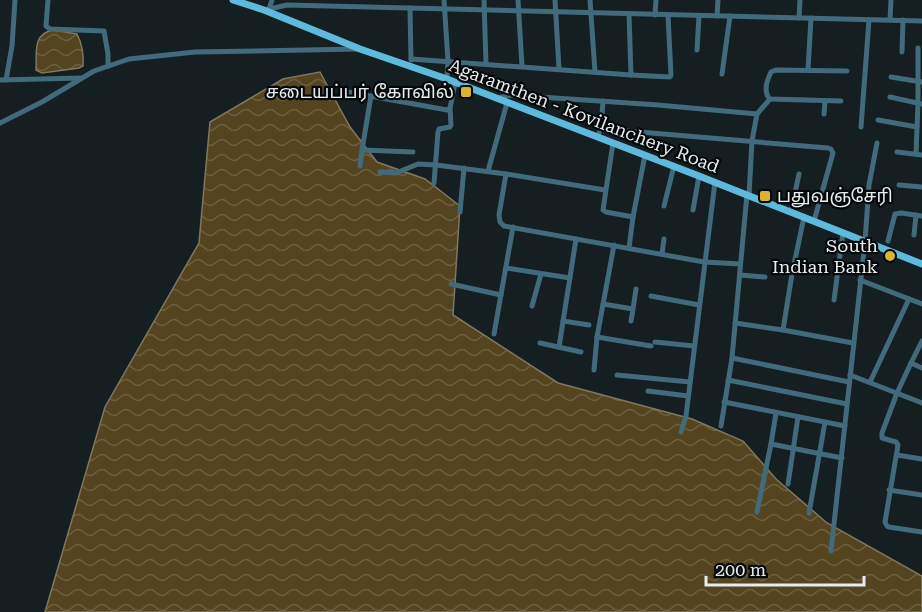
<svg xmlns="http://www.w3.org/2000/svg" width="922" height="612" font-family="'Roboto Serif','Noto Sans Tamil',serif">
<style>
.water{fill:url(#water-waves);stroke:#80775e;stroke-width:1.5}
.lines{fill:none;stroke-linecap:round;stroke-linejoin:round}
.minor{stroke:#416b7b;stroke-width:5}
.major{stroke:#5ebadc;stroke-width:7}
.poi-dot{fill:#deb133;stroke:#050809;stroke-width:2}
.labels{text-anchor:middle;stroke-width:4.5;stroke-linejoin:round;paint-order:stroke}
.poi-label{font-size:18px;fill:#e6ecef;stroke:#050809;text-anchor:end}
.street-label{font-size:18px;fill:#e6ecef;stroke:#050809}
</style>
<defs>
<pattern id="water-waves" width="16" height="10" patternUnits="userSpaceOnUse" patternTransform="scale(1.5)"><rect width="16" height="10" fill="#544520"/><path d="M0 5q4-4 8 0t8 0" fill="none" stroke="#6d6041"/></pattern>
</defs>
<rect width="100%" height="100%" fill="#151f22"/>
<g class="water">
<path d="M 53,30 L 77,34 C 82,43 84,56 83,66 L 79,68 L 42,73 L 36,70 C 37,53 32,34 53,30 Z"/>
<polygon points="320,72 350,127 377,162 425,179 460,206 453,315 558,383 692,419 743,441 776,479 827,523 922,576 922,612 45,612 105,407 199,243 210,122 283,79"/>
</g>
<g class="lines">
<g class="minor">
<polyline points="48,0 46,26 50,29 104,31 108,54 108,66"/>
<polyline points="444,0 448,61 447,79"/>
<polyline points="484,0 486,64"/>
<polyline points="518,0 522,66"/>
<polyline points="555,0 559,69"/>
<polyline points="590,0 595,72"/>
<polyline points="410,8 411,60"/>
<polyline points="269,9 272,0"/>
<polyline points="265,10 287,5 922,21"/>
<polyline points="655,15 656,0"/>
<polyline points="717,16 718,0"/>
<polyline points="799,18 800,0"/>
<polyline points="890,20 891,0"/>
<polyline points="697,50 699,16"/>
<polyline points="902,52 903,20"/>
<polyline points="411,59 631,75 629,14"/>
<polyline points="808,70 811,18"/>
<polyline points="722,74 730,16"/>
<polyline points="631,75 670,77 671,75 668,15"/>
<polyline points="891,77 922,82"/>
<polyline points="0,80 81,78"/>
<polyline points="6,80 12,46 15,0"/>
<polyline points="348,92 447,110 450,108 455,83"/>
<polyline points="371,96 362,150 413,152"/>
<polyline points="890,97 922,104"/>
<polyline points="497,98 511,95 658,105 757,114 752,141 749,195"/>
<path d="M 841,101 L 770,99 C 763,92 767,80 771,72 L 776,70 L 847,71"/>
<polyline points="757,114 770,99"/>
<polyline points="824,114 825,101"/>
<polyline points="878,120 917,127"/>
<polyline points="0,123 42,102 94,71 129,59 195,52 358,49"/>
<polyline points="861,127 869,20"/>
<polyline points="601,129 603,101"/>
<polyline points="597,137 601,129 604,129 828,148 831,149 833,153 814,221"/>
<polyline points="613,143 603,210 606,212 633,217"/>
<polyline points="897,152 922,155"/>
<polyline points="916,154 918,103 918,48"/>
<polyline points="360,166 362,150"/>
<polyline points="488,171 507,103"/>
<polyline points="380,172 396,173 418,164 436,165 506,174 499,215 500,222 504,226 704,262 740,264"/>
<polyline points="506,174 605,190"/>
<polyline points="434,183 438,132 439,129 450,127 451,125 450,108"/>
<polyline points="899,185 922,187"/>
<polyline points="664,206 674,166"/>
<polyline points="693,210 699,176"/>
<polyline points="460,212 464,168"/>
<polyline points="791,212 799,174"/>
<polyline points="804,217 792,274 783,330 853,343"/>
<polyline points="914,235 916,215"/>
<polyline points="888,241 895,214 901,213 922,216"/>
<polyline points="629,248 633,217 645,155"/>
<polyline points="662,254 664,239"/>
<polyline points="506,268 570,278"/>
<polyline points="740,275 765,277"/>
<polyline points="860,280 922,304"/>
<polyline points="451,284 501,295"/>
<polyline points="651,296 699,305"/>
<polyline points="834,300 843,233"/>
<polyline points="603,304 633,309 631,321"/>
<polyline points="532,306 541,274"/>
<polyline points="633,309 636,289"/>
<polyline points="563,321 589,325"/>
<polyline points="735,323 783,330"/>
<polyline points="494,334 513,227"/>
<polyline points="597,337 651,346"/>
<polyline points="922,341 911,363 922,368"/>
<polyline points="655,342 694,346"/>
<polyline points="540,343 581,352"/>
<polyline points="559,347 576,239"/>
<polyline points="732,358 849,382"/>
<polyline points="911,363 897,393 882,433 882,438 896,442 898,445 885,522 887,526 889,527 922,532"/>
<polyline points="594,370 597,337 614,245"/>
<polyline points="617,375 690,382"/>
<polyline points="850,375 922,403"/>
<polyline points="728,380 847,404"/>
<polyline points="870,382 909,299"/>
<polyline points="648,391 688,396"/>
<polyline points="724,402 825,422 809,513"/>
<polyline points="825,422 845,426"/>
<polyline points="721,426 732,358 747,194"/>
<polyline points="681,432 686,416 715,182"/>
<polyline points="771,444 842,458"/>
<polyline points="897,455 922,459"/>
<polyline points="788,484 798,417"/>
<polyline points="889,490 922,495"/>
<polyline points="757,512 771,444 776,413"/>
<polyline points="831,551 865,242 869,185 877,143"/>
</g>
<polyline class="major" points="233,0 264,10 360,49 447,79 699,176 922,264"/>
</g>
<g class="poi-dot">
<rect x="460" y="86" width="12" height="12" rx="3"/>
<rect x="759" y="190" width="12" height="12" rx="3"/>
<circle cx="890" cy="256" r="6"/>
</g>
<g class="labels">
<g class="poi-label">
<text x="454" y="98">சடையப்பர் கோவில்</text>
<text x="777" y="202" text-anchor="start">பதுவஞ்சேரி</text>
<text x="878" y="252">South<tspan x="878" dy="21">Indian Bank</tspan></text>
</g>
<g class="street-label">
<text transform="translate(584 116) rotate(21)" y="6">Agaramthen - Kovilanchery Road</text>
</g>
</g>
<path d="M706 576v9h158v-9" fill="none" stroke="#e6ecef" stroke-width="3"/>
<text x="715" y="576" font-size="18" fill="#e6ecef" stroke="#050809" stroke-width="4.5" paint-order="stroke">200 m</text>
</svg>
